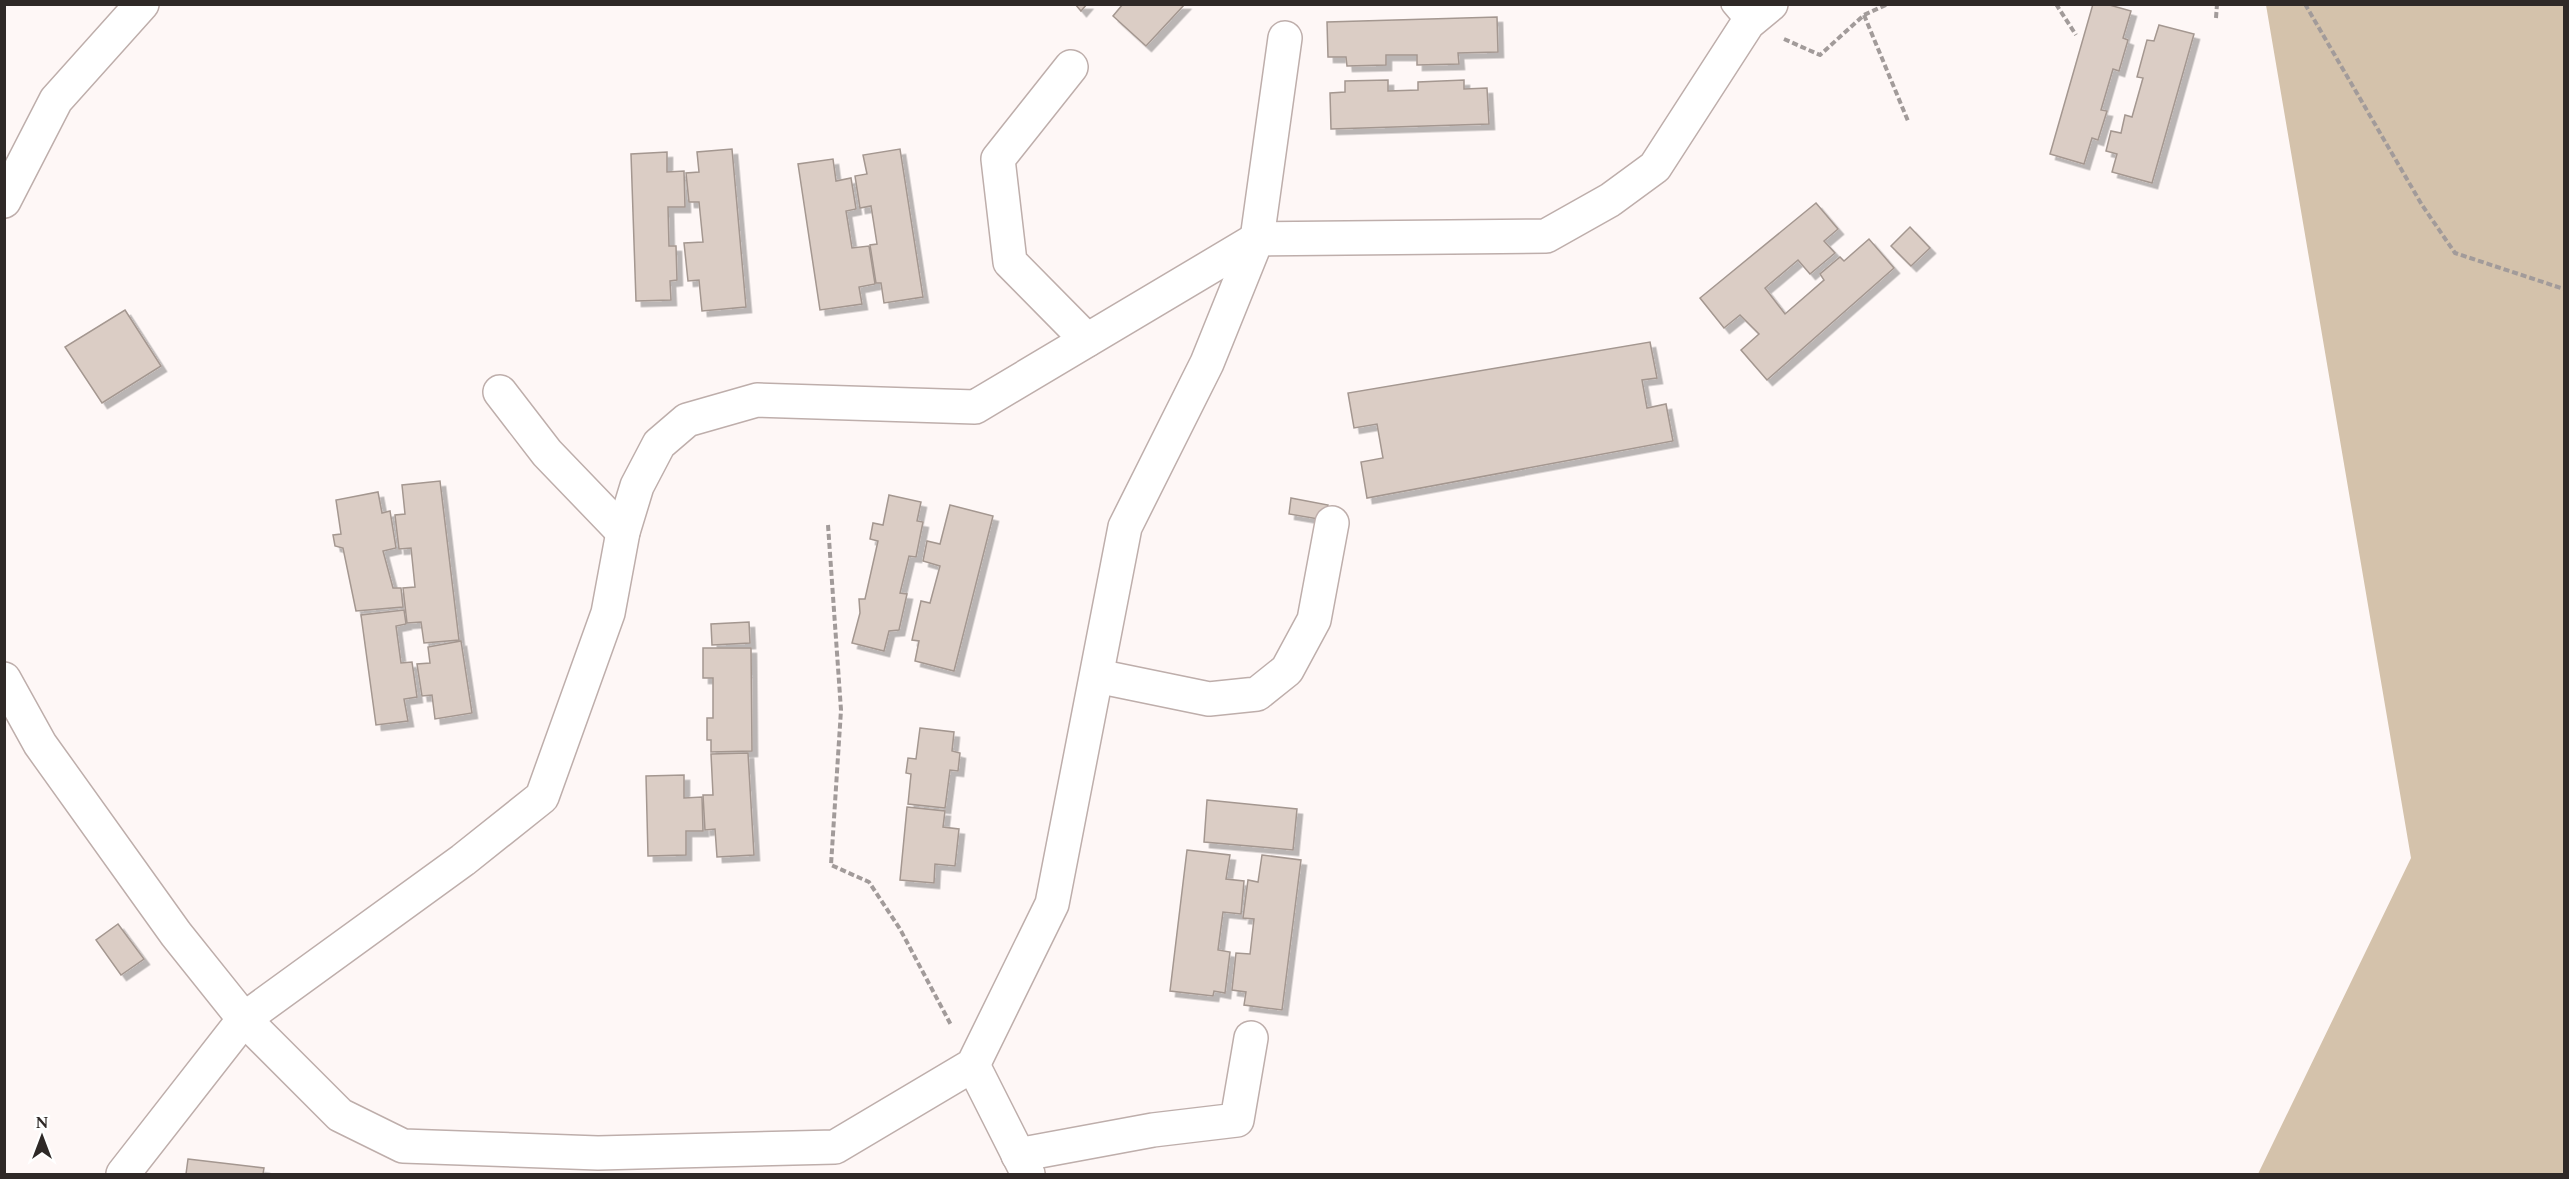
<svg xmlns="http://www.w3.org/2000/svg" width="2569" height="1179" font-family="Spectral,serif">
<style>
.green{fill:#d4c2ab}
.building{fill:#dbcdc5;stroke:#a49790;stroke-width:1.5;filter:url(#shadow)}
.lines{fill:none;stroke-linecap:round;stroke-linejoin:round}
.lane-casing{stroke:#beaeab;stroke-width:24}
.street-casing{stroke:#beaeab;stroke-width:36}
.path{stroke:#a29b9a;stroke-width:4;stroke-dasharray:6 3;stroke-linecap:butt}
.lane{stroke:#fff;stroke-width:21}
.street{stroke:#fff;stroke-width:33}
</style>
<defs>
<filter id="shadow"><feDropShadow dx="5.5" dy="5.5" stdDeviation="0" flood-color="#0004"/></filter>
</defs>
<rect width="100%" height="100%" fill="#fef7f6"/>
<polygon class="green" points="2266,5 2564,5 2564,1174 2258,1174 2411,858"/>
<g class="building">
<polygon points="1075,4 1087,4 1081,11"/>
<polygon points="1123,4 1185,4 1146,46 1113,16"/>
<polygon points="2093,4 2106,4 2131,11 2123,38 2128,40 2119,71 2113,69 2101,110 2107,111 2098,140 2092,138 2084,164 2050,154"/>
<polygon points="1497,17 1498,52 1458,53 1459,64 1417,65 1417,55 1386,55 1386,65 1347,66 1346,57 1328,57 1327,22"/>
<polygon points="2159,25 2194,34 2152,183 2112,172 2117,154 2106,151 2111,131 2121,133 2125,115 2132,117 2143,78 2137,77 2147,40 2154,41"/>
<polygon points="1388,80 1388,91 1418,90 1418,82 1464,80 1464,89 1487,88 1489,124 1331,129 1330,93 1345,92 1345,81"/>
<polygon points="732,149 746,307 702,311 699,280 688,281 684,243 703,242 699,202 689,202 686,173 699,172 697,152"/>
<polygon points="900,149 923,297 884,303 881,283 876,283 870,245 877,244 871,206 860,208 855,176 867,174 863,155"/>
<polygon points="667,152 667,172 684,171 685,207 668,207 669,246 676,246 677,280 670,281 671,300 636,301 631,154"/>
<polygon points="833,159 836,181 851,178 856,209 846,211 852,248 869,246 875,284 859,287 862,304 820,310 798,164"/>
<polygon points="1816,203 1838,229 1824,241 1835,253 1810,274 1798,260 1765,288 1785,314 1824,280 1820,274 1840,257 1844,261 1869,239 1894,268 1767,380 1741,350 1759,334 1740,315 1724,328 1700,298"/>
<polygon points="1910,227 1930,248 1911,266 1891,246"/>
<polygon points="125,310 161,366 102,403 65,347"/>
<polygon points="1650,342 1657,378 1642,380 1647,408 1666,404 1673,441 1367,498 1361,462 1383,458 1377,424 1354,428 1348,393"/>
<polygon points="440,481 459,640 424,643 421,622 407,623 403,588 415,587 411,548 399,549 395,515 405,514 402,485"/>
<polygon points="378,492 382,513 390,511 396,548 383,551 393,588 401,588 403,607 356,611 343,548 335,546 333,535 341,534 336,500"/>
<polygon points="889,495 921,502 917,521 923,522 916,557 909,556 900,593 907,594 899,630 889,631 884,651 852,643 860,613 859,599 865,599 878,541 870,539 873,523 883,525"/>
<polygon points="1291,498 1328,505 1324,520 1289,514"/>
<polygon points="950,505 993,516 954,671 915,661 919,641 912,640 921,601 930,603 940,566 923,561 927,541 940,544"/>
<polygon points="404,610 406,624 396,626 401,663 412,662 417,697 404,699 408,721 376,725 361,615"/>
<polygon points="749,622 750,643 712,645 711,624"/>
<polygon points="461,641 472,713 435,719 432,695 422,696 417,664 430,663 428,647"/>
<polygon points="703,648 751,648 752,751 711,752 711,740 707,740 707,718 713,718 713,678 703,678"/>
<polygon points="920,728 954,732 952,751 960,753 958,771 950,770 945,808 908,804 911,774 906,773 908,758 916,759"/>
<polygon points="748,753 754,855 717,857 715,829 705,830 703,795 713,795 711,754"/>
<polygon points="684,775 684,798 702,797 703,831 686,831 686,855 648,856 646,776"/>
<polygon points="1207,800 1297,809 1293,850 1204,842"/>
<polygon points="907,807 945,811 943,827 959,829 955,866 935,864 934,883 900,880"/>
<polygon points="1187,850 1230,855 1226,879 1244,881 1241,914 1223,912 1218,950 1230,952 1225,993 1214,991 1213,996 1170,991"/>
<polygon points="1262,855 1301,860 1282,1010 1244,1005 1246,992 1232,990 1236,953 1250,954 1254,919 1243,918 1248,880 1258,882"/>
<polygon points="118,924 144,959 121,975 96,940"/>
<polygon points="188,1159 264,1168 263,1174 186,1174"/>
</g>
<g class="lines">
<g class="lane-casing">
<polyline id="lane" points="1732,4 1748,23"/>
</g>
<g class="street-casing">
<g id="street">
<polyline points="1071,67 998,159 1010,262 1087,340"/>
<polyline points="4,201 56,100 142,4"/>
<polyline points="500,392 547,453 623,532"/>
<polyline points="1097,676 1209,699 1257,694 1287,670 1314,620 1332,523"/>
<polyline points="4,679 40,744 176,934 244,1019 340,1115 403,1146 598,1153 835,1147 973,1065 1052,904 1125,527 1207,363 1257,239 1285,38"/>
<polyline points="973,1065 1028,1174"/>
<polyline points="1018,1155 1153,1130 1237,1120 1251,1038"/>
<polyline points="123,1174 244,1019 463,860 542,797 608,613 623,532 637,486 659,444 687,420 757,400 975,407 1257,239 1546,236 1610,200 1655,167 1748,23 1771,4"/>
</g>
</g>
<g class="path">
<polyline points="2056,4 2076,35"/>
<polyline points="2305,4 2422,205 2455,253 2564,289"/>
<polyline points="1864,15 1908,121"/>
<polyline points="2216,18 2217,4"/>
<polyline points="1784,39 1820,55 1864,15 1888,4"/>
<polyline points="828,525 841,710 831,865 869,882 900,929 951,1025"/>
</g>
<use href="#lane" class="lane"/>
<use href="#street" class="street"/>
</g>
<rect width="2569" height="1179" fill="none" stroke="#2f2927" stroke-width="12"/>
<g transform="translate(42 1137)" stroke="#ffffff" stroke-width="4.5" paint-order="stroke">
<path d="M0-4.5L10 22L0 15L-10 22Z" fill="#2f2927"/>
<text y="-9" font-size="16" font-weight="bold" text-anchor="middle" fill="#2f2927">N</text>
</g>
</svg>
